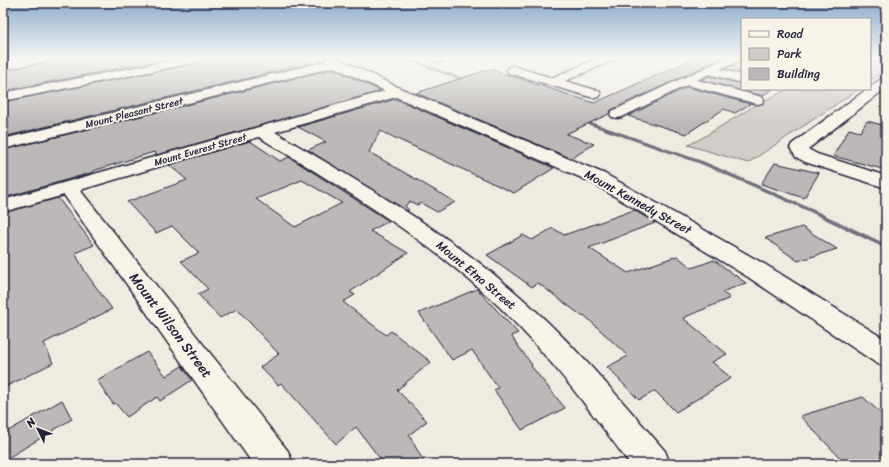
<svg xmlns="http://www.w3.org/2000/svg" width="889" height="467" font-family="Sriracha,sans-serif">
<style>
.green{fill:#d1cdc9;stroke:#7a7882}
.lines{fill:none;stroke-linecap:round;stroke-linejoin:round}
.stream{fill:#716f7b;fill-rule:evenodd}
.building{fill:#bbb8b7;stroke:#22223b;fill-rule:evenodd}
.minor-casing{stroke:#22223b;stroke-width:3}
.minor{fill:#f7f3e8;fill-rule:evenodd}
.labels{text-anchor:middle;stroke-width:4;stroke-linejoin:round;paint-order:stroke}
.far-street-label{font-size:10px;fill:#22223b;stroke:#f7f3e8}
.street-label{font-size:12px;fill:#22223b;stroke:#f7f3e8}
.near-street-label{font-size:14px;fill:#22223b;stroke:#f7f3e8}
</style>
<rect width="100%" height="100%" fill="#eeebe1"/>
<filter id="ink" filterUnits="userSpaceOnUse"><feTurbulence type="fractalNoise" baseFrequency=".025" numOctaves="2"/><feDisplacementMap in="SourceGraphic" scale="8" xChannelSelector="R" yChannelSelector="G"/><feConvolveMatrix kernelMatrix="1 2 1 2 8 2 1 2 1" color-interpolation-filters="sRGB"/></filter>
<g filter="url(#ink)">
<g class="green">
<polygon points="870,58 886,58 886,70 870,81"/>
<polygon points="788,89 859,89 748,163 688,145 702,138 754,106"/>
</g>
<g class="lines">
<g class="stream">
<polygon points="401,58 408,58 470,81 467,82"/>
<polygon points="578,119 582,119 705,162 812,209 886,244 886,249 808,211 701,164 578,121"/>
</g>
</g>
<g class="building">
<polygon points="51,58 173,58 3,91 3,71 45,62"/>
<polygon points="209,58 301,58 311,63 3,137 3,102 203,62"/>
<polygon points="696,58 722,58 611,110 609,114 566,134 594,144 574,157 570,158 416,93 490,69 594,103"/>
<polygon points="742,61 742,73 725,69"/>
<polygon points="333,69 381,91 157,155 154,152 93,171 94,172 3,198 3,150"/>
<polygon points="709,76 742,84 742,89 773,89 762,96 701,80"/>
<polygon points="687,87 750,104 735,113 724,109 686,134 628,116"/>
<polygon points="396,99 554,168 514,193 380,131 369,152 455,202 437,212 421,203 417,205 410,201 405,206 409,210 407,211 308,150 326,142 298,127"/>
<polygon points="867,121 886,126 886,170 833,156 849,129 860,132"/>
<path d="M 250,141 L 280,161 L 289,157 L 389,221 L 370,231 L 408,253 L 350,292 L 355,295 L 343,302 L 386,335 L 391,331 L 431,362 L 397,390 L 427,421 L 409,435 L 425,464 L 384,464 L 356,427 L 336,444 L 281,383 L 278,385 L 260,367 L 279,354 L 237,309 L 220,318 L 198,294 L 208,289 L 181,261 L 199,253 L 172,226 L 156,233 L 127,202 L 187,180 L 169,165 ZM 302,180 L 342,203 L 295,227 L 256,199 Z"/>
<polygon points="775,163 819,173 804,198 761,184"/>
<polygon points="58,198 94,245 75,253 86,273 112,309 44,343 53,363 3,388 3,213"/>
<polygon points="634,210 655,223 589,248 628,273 677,256 692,268 714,260 746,283 722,292 730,298 683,318 727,354 712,362 731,378 676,412 655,391 639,400 607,367 628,356 584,315 582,316 538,283 532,287 487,255 523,235 532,240 553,228 564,235"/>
<polygon points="802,227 837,249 798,261 765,238"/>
<polygon points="477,289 518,333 511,336 532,365 531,366 565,408 522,430 494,390 498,388 472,350 452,360 419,313"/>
<polygon points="147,352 166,376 182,366 192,380 160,401 157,397 127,417 115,403 113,404 97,380"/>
<polygon points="863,397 886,418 886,464 846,464 800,416"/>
<polygon points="62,400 72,419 3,461 3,434"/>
</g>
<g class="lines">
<g class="minor-casing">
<g id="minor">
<polygon points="25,58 50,58 45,61 3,70 3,62"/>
<polygon points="183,58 208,58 203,61 3,101 3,93"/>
<path d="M 325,58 L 337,58 L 402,89 L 605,174 L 766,265 L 886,340 L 886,367 L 876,363 L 748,277 L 591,182 L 396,97 L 275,132 C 355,180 438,226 509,287 C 567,336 616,394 665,451 L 670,464 L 630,464 C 587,406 543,347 490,298 C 420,234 339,186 259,137 L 80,190 L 288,451 L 293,464 L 253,464 L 64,195 L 3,212 L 3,200 L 385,91 L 334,67 L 3,149 L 3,139 L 327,61 Z"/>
<path d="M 433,58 L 446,58 C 444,62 438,63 434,61 Z"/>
<polygon points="599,58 615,58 614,60 565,81 599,91 601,94 599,97 594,98 509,73 507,70 509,67 513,66 552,78"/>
<polygon points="726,58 742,58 741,60 720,69 742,75 742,83 709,74 697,80 762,97 764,100 762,103 757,104 687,85 622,117 617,118 612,117 610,114 612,111"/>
<polygon points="886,78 886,88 808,149 817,154 886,176 886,188 805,162 796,157 790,148 792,144 881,79"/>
</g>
</g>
<use href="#minor" class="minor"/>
</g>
</g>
<linearGradient id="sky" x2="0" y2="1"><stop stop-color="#8dadce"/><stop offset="0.47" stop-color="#f7f6f2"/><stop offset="1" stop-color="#f7f6f2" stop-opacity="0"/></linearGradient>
<rect width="889" height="124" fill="url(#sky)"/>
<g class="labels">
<g class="far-street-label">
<text transform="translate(134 112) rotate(-14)" y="4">Mount Pleasant Street</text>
<text transform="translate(200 149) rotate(-16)" y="4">Mount Everest Street</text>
</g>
<g class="street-label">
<text transform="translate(638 202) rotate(29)" y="4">Mount Kennedy Street</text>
<text transform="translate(476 275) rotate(40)" y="4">Mount Etna Street</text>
</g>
<g class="near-street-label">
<text transform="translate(171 325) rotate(53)" y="5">Mount Wilson Street</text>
</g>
</g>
<rect width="889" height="467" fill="none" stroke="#f7f3e8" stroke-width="16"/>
<rect x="8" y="8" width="873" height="451" fill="none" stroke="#22223b" stroke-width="1.5" filter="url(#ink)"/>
<rect x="741" y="18" width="130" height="72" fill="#f7f3e8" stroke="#a29fa3"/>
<rect x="749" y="31" width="20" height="6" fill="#f7f3e8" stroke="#a29fa3"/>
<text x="777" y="38" font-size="12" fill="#22223b">Road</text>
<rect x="749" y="48" width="20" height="12" fill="#d1cdc9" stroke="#a29fa3"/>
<text x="777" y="58" font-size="12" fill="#22223b">Park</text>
<rect x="749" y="68" width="20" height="12" fill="#bbb8b7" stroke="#a29fa3"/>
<text x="777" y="78" font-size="12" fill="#22223b">Building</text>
<g transform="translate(38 429) rotate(313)" stroke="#f7f3e8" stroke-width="3" paint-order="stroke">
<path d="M0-3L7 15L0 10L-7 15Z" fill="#22223b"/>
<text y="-6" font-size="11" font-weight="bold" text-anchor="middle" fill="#22223b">N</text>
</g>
</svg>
